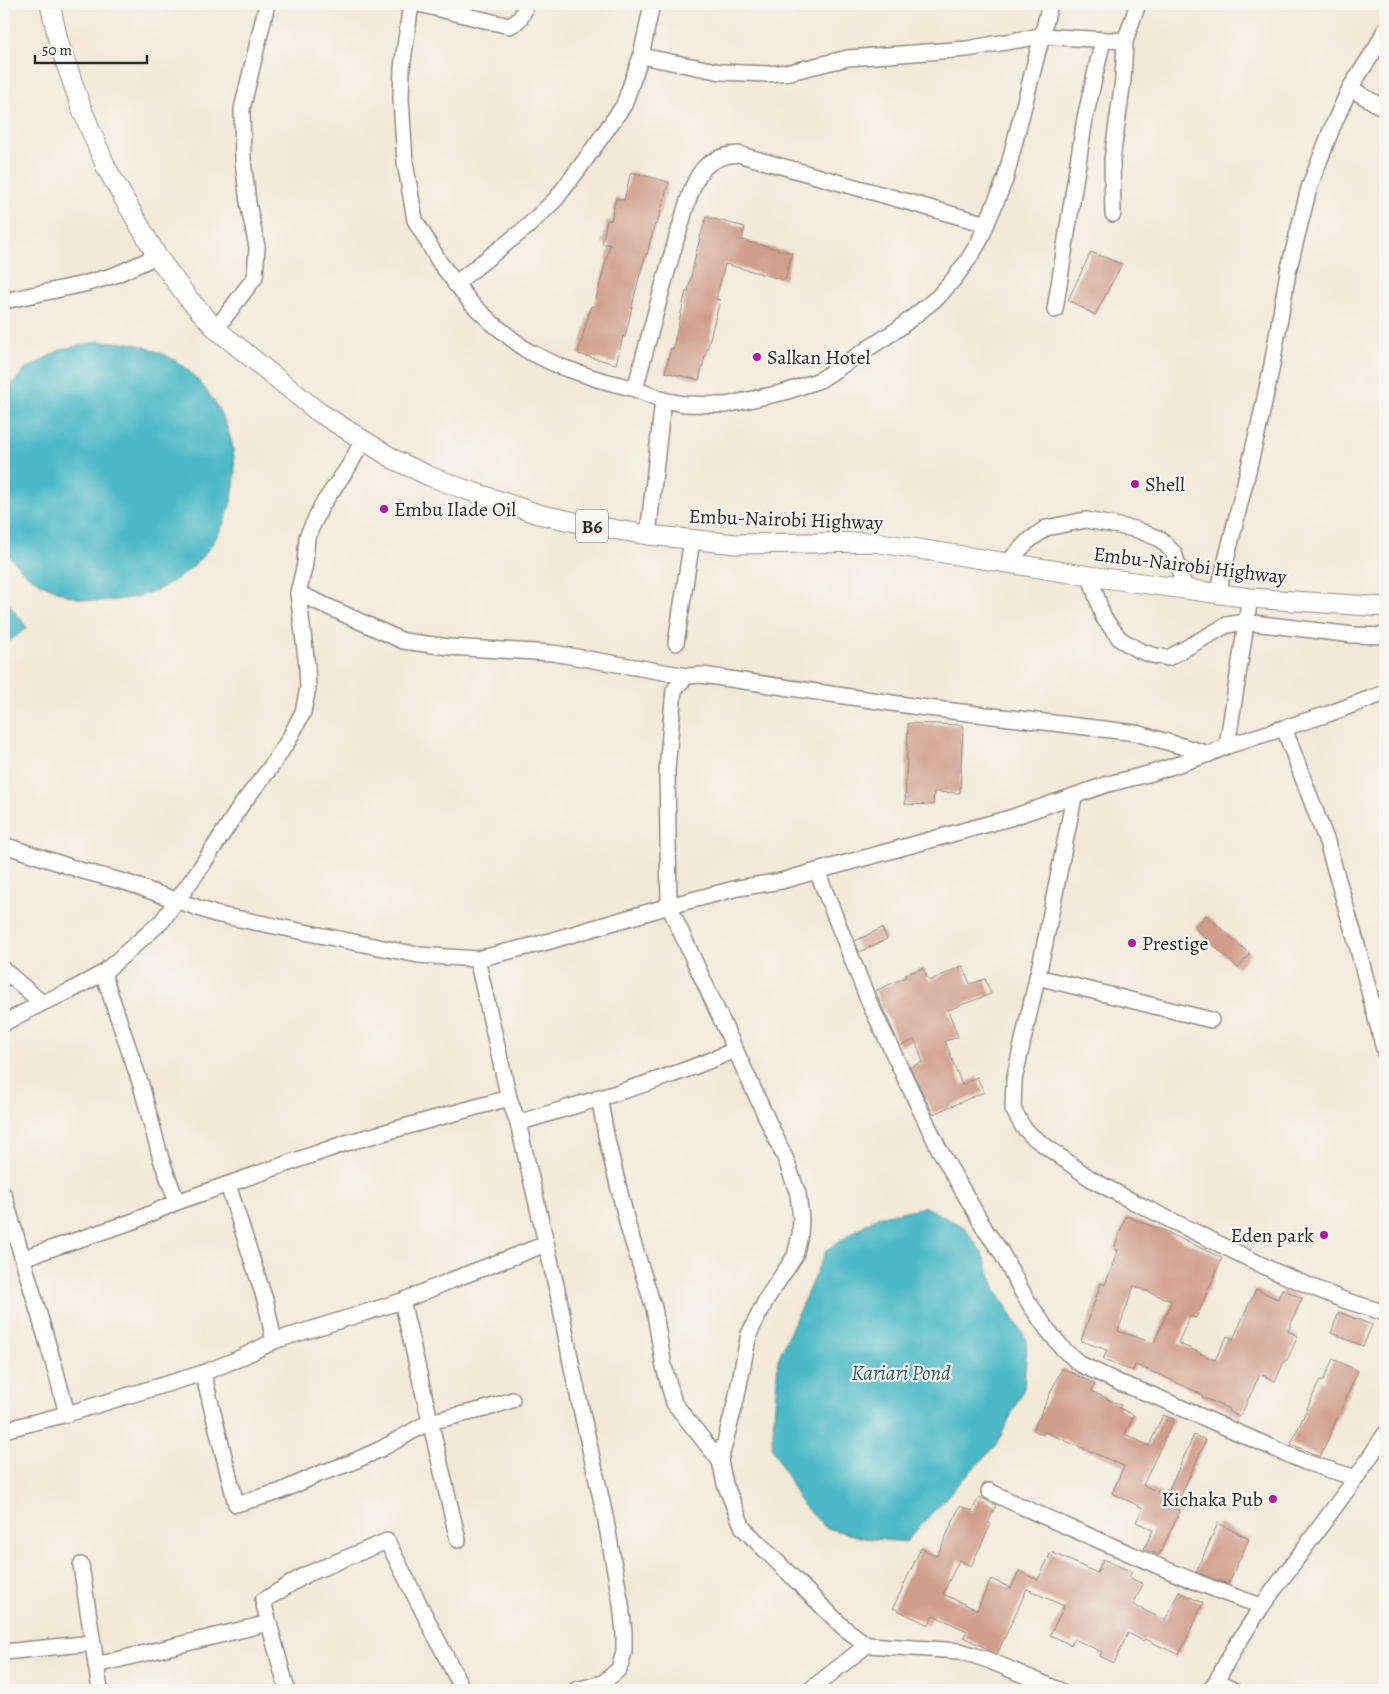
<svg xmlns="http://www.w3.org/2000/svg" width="1389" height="1694" font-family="Alegreya,serif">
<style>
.water{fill:#4bb9c6;stroke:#3b7278}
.building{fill:#d09e8a;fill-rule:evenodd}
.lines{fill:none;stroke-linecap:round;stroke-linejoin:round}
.minor-casing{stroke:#8f8a81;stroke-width:18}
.major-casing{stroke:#8f8a81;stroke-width:21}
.minor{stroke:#fff;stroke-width:15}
.major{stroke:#fff;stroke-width:19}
.poi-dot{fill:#b5179e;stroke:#f6f6f2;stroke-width:2}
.labels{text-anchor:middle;stroke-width:4.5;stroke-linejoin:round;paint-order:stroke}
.shield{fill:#f6f6f2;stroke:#686867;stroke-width:1}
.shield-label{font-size:19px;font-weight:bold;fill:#2b2b2b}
.poi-label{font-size:20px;fill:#2b2b2b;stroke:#f6f6f2;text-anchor:start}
.street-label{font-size:20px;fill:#2b2b2b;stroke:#f6f6f2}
.water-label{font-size:21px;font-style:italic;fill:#365d61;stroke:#f6f6f2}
</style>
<rect width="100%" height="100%" fill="#f6f6f2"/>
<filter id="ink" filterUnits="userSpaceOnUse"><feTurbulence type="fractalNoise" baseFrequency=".02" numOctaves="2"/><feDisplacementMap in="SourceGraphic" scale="10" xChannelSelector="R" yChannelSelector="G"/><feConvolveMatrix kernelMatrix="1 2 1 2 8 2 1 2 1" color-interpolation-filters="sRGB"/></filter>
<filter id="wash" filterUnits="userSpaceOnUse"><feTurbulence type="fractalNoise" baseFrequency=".0096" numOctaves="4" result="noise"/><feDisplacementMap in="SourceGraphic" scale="20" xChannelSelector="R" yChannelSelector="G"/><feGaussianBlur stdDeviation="1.12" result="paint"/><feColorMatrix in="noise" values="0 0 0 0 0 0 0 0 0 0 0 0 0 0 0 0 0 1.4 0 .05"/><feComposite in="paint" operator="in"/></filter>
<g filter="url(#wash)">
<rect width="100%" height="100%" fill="#f3e9d7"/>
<g class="water">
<path d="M 98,341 C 110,342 123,342 136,344 C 147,347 161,353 171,358 C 188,367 203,385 213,400 C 268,482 213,592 116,600 C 110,600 103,601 97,601 C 76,601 40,586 24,572 C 17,565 10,557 4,550 L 4,393 L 26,369 L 60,350 Z"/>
<polygon points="4,597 27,628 4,645"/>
<polygon points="925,1207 964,1227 981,1251 997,1292 1027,1340 1024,1388 996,1446 960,1482 906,1542 864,1538 826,1528 800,1502 772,1447 778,1359 826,1250 877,1217"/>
</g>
<g id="blocks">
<g class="building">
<polygon points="631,172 669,182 657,224 655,224 647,254 646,254 638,281 625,337 623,336 616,364 578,354 591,306 594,307 610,245 602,243 607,220 611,221 616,198 624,200"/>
<polygon points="706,217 745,227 742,240 792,253 785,280 725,264 716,299 720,300 699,380 665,372 671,348 673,349 686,291 688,292 696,253"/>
<polygon points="1091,252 1122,264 1095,315 1068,300"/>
<polygon points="908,723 963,725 960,793 934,792 933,805 905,804"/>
<polygon points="1206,915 1250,954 1238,968 1195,928"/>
<polygon points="882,928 887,939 859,952 855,941"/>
<polygon points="963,966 970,984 985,979 991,994 948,1010 958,1037 945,1041 962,1085 977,1077 984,1092 933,1114 910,1067 923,1062 915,1040 900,1046 875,991 906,977 905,975 923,968 929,981"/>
<path d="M 1126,1216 L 1170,1233 L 1170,1234 L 1222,1258 L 1196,1318 L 1190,1316 L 1178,1343 L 1215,1360 L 1227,1336 L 1233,1339 L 1256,1289 L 1278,1299 L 1282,1289 L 1302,1298 L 1288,1331 L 1298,1336 L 1287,1360 L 1285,1360 L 1275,1381 L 1260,1374 L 1240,1417 L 1228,1411 L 1229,1409 L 1202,1397 L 1203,1395 L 1165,1377 L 1135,1365 L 1133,1371 L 1103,1360 L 1107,1350 L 1081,1341 L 1101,1283 L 1105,1285 L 1118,1250 L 1114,1249 ZM 1134,1286 L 1172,1301 L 1154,1343 L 1118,1331 Z"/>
<polygon points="1339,1312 1372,1325 1363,1346 1331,1333"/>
<polygon points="1333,1359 1358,1371 1320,1457 1291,1444 1320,1380 1323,1381"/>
<polygon points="1062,1368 1095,1384 1091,1391 1121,1405 1119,1408 1134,1415 1125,1434 1149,1446 1163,1415 1174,1419 1143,1485 1166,1496 1194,1435 1206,1440 1175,1508 1180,1511 1159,1555 1144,1549 1153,1530 1136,1522 1143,1508 1112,1493 1124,1466 1045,1432 1043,1435 1033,1430"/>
<polygon points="979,1497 996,1505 988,1523 991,1524 971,1566 959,1560 943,1594 977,1610 991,1579 1011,1588 1019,1571 1038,1580 1051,1552 1097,1573 1103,1559 1132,1572 1129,1577 1143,1584 1133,1605 1165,1620 1179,1592 1203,1603 1179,1655 1145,1639 1143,1641 1128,1633 1114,1663 1100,1656 1102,1652 1074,1639 1071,1645 1050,1635 1064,1606 1027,1589 997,1654 964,1637 967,1631 933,1615 929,1625 893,1608 921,1548 937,1556 960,1506 972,1511"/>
<polygon points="1218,1523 1249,1539 1228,1584 1196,1572"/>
</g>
</g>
</g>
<g filter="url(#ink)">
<use href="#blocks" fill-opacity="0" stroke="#8f8a81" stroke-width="1"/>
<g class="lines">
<g class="minor-casing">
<g id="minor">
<polyline points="411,4 402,68 401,99 405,162 415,220 440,263 471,303 492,323 526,350 559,366 597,379 635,389 663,400 684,404 726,405 785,392 820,380 898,329 938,297 953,280 968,260 979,242 1005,180 1050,4"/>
<path d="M 419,4 L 509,26 C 520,22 523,15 526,4"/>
<polyline points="641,56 721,72 767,74 790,72 848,58 967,49 1041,36 1125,41"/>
<polyline points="1350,88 1385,109"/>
<polyline points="1113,214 1112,160 1123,80 1125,41 1138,4"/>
<polyline points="455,284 527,227 556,199 583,163 624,105 641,56 652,4"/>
<polyline points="4,301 84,284 115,275 157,256"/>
<polyline points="1055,310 1085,118 1103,40"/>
<polyline points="216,329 255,277 257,247 248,203 243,160 242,109 267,4"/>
<path d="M 635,389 C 650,334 664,279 681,224 C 685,210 693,179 704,168 C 713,159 725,155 738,154 L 986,224"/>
<polyline points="648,535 663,400"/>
<polyline points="1007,563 1027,542 1046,528 1086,520 1135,529 1160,539 1174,553 1185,589"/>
<polyline points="1090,576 1103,617 1120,639 1138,650 1152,655 1168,658 1227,625 1245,622 1353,635 1385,636"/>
<polyline points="298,593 403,641 449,647 553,653 687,676"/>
<polyline points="1218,593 1259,426 1272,365 1288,272 1309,188 1332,128 1350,88 1376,48 1385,30"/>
<polyline points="676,643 692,540"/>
<polyline points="1284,728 1327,842 1357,945 1385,1053"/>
<polyline points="1227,746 1250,598"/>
<polyline points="1074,797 1045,943 1014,1080 1013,1109 1023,1127 1033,1137 1091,1179 1130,1200 1274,1271 1341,1299 1385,1313"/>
<polyline points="4,845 83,871 125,882 215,914 418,955 477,959 543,943 669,906 738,888 781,881 817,871 1010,818 1108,784 1152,773 1209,754 1227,746 1328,714 1385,693"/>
<polyline points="817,871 869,1002 939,1149 986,1231 1001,1252 1025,1297 1046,1328 1064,1350 1080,1364 1120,1383 1152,1395 1305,1462 1356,1478"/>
<polyline points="477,959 509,1098 518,1123 559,1298 572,1368 605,1516 621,1604 624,1633 624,1652 619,1669 603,1683 576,1690"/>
<polyline points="4,970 42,1003"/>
<polyline points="103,973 141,1085 161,1159 177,1202 346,1143 509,1098"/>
<polyline points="1037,977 1211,1020"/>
<polyline points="4,1023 42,1003 70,991 103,973 162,921 201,867 242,804 270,768 288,741 303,712 308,688 307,666 298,593 305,564 307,537 322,505 349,466 363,440"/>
<polyline points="599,1097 607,1140 629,1230 654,1308 664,1367 674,1403 720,1461"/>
<path d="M 518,1123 C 591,1100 665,1081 735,1050"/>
<polyline points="228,1185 266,1303 274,1341"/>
<polyline points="4,1195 56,1372 67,1414"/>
<polyline points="23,1258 134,1221 177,1202"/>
<polyline points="402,1301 458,1540"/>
<polyline points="203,1373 236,1504 279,1492 319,1474 350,1463 381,1449 429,1422 485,1409 512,1400"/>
<polyline points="4,1430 67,1414 203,1373 238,1359 274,1341 402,1301 452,1280 546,1244"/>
<path d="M 989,1491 C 1029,1511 1069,1527 1110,1545 C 1161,1567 1209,1589 1262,1606"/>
<polyline points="81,1565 100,1690"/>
<polyline points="4,1652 93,1643"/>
<polyline points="96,1665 269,1623"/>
<polyline points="1216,1682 1233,1690"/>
<polyline points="287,1690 263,1601 305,1575 387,1541 463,1690"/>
<polyline points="810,1690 867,1645"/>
<polyline points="1059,1690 988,1660 960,1651 867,1645 843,1627 743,1528 725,1484 720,1461 736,1400 749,1334 767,1298 795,1256 800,1235 801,1219 798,1194 786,1160 669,906 667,770 672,712 674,690 687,676 702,675 919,707 1136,733 1209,754"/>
<polyline points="1210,1690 1216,1682 1234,1649 1262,1606 1356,1478 1385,1434"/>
</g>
</g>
<g class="major-casing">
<polyline id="major" points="50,4 59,44 83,112 107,169 157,256 188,298 216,329 317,411 395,460 429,476 464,489 538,514 589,525 648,535 736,544 874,542 1090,576 1250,598 1385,607"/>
</g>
<use href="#minor" class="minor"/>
<use href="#major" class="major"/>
</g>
</g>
<g class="poi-dot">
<circle cx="757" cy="357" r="5"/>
<circle cx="1135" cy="484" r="5"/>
<circle cx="384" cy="509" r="5"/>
<circle cx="1132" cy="943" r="5"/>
<circle cx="1324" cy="1235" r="5"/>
<circle cx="1273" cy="1499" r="5"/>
</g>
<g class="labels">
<rect class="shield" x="576" y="509.5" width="32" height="33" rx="4"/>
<g class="shield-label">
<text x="592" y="533">B6</text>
</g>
<g class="poi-label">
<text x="767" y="364">Salkan Hotel</text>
<text x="1145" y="491">Shell</text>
<text x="394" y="516">Embu Ilade Oil</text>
<text x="1142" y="950">Prestige</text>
<text x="1314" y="1242" text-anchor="end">Eden park</text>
<text x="1263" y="1506" text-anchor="end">Kichaka Pub</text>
</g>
<g class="street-label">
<text transform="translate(786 519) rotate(2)" y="7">Embu-Nairobi Highway</text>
<text transform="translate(1190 565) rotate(7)" y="7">Embu-Nairobi Highway</text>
</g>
<g class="water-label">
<text x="901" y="1380">Kariari Pond</text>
</g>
</g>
<rect width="1389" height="1694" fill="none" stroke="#f6f6f2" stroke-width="20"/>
<path d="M35 55v8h112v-8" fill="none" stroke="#2b2b2b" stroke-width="2.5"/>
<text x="42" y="55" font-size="15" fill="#2b2b2b" stroke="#f6f6f2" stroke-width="4" paint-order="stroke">50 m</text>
</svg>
